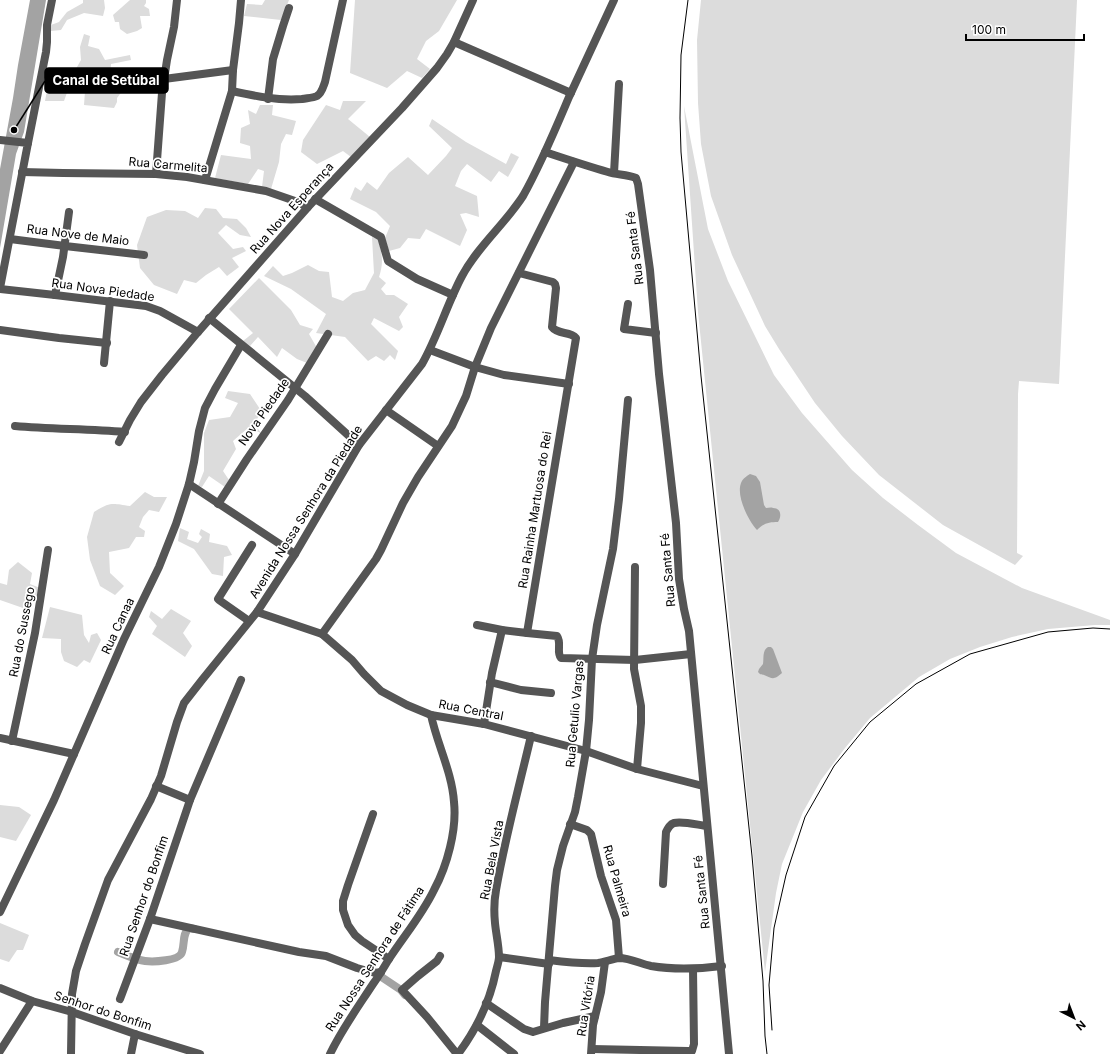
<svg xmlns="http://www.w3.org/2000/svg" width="1110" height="1054" font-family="Inter,sans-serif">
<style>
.green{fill:#dcdcdc}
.water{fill:#a3a3a3}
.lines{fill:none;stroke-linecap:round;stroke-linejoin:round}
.canal{stroke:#a3a3a3;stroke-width:8}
.minor{stroke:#555;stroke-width:8}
.tertiary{stroke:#555;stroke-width:8}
.tram{stroke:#000;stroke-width:1}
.labels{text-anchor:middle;stroke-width:3.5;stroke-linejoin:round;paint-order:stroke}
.street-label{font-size:12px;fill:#000;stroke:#fff}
.leader{fill:none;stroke:#000;stroke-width:1.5}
.callout-dot{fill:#000;stroke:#fff;stroke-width:1.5}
.callout{fill:#000;stroke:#000;stroke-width:1.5}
.callout-label{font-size:13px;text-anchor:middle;font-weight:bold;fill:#fff}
</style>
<rect width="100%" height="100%" fill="#fff"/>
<g class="green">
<polygon points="83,0 104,0 105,8 103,16 84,13 67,20 61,30 51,31 51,25 59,22 67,12 83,3"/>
<polygon points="130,0 146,0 146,3 144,6 149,9 150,16 140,16 142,28 137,31 127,34 120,29 119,22 115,22 113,15"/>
<polygon points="265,0 289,0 281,20 244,16 247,4 262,5"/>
<polygon points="355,0 457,0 439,31 426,41 417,59 430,69 422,78 407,71 387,88 350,73"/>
<polygon points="701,0 1077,0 1059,384 1019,381 1018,394 1017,553 1023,556 1015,565 943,525 879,475 842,436 815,403 779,349 765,326 732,255 711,196 701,144 698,103 697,40"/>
<polygon points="84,34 90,36 88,46 99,49 105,60 130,55 131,60 111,64 110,76 124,76 123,90 117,98 117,102 114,108 84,105 85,91 93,90 98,77 73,74 81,60 80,47"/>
<polygon points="48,85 69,87 64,101 45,101"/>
<polygon points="343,101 366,101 348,119 370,137 351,157 343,151 317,164 301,152 303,140 326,105 340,110"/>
<polygon points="260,105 273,105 272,115 296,121 292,135 286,134 281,144 279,162 271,189 262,187 264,171 258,169 248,184 215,178 221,155 251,159 250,146 240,143 241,128 250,124 248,110 256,114"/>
<polygon points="684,106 708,229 728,281 774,375 802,413 852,470 883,498 918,525 956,553 1022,588 1110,620 1110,625 1095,625 1048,629 1012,637 980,647 950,659 919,677 870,718 845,748 821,780 803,812 782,864 776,893 765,972 698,312"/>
<polygon points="432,119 466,142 506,164 511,153 519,157 508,177 499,171 491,182 467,164 461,171 455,186 477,196 479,217 466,213 460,214 467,230 460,246 426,229 420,239 408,238 400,248 389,251 385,238 390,226 376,212 350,199 355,187 361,191 367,182 377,190 389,173 408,157 428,175 446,156 452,148 429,126"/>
<polygon points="205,208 216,209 223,218 237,219 246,228 251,237 240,235 226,225 218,233 233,249 243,247 246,251 232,258 239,267 227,276 219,267 206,275 196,283 184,280 177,294 154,285 140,268 137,245 147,217 166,210 185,211 198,218"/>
<path d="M 372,237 L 378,239 C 382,254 384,262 379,277 L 386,283 L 381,289 L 386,295 L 394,295 L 408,304 L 399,317 L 403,327 L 399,331 L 374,318 L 371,324 L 398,351 L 395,360 L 390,355 L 384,361 L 376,356 L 368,361 L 345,337 L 316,333 L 326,314 L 291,289 L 264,276 L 273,266 L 283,276 L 292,273 L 308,265 L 319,271 L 329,272 L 332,297 L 343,301 L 353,293 L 365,290 L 374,273 Z"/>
<polygon points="259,278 291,310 300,325 313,329 309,334 317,348 307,363 297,359 282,348 277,357 258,337 250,346 243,341 253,333 229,309"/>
<polygon points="228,391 250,394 262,412 254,423 261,433 248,428 233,441 236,449 223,471 229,480 225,487 209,476 202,487 198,486 204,471 204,433 209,420 230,417 238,403 225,398"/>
<path d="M 145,492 L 154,497 L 167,497 L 159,512 L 149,510 L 143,517 L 139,527 L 145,531 L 144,537 L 136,537 L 129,548 L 109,552 L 110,573 L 124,586 L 115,595 L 100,586 L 90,560 L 87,537 L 94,512 C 110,502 111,503 130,506 Z"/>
<polygon points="180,528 189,532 187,539 198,543 202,537 199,534 201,529 210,534 209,542 227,546 232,555 224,557 223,576 212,574 194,549 178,541"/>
<polygon points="18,562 32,573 30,584 40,588 36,598 33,601 25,601 23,608 0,600 0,583 7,585 9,570"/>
<polygon points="50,607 82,615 84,635 89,643 91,635 97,633 101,640 90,663 84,660 77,667 64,661 61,652 61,639 42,638"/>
<polygon points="171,609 191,621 183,633 192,646 185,657 152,634 157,626 149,617 151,611 162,619"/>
<polygon points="0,805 19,807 31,815 16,841 0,837"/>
<polygon points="0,923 29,935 23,950 17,950 9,962 0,959"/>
</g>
<g class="water">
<polygon points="30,0 46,0 24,132 16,154 0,248 0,169 13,98 18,65"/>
<path d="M 750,474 L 756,476 L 760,482 L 764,505 L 766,508 C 768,508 771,507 773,508 C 781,508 782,516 778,522 C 769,522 764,523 757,530 C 748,520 736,496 741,483 C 743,478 747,476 750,474 Z"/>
<path d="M 768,647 L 771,647 L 773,649 L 782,673 C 774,680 773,679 764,675 C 759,673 762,676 758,672 L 759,669 L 763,664 C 764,659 762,650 768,647 Z"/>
</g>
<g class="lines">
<g class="canal">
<path d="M 118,952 C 126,955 136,960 145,961 C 153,962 180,961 182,952 C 185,943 182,934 189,928 L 194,929"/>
<polyline points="374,972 401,990 405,995"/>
</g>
<g class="minor">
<polyline points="454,42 571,93"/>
<polyline points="164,79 233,70"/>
<path d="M 232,91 C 255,96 278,101 302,99 C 307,98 313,98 317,96 C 322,93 323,87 325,82 L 343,0"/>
<polyline points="268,99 273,59 283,26 289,8"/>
<polyline points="28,143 46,52 47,42 47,25 52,0"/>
<path d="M 545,152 C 566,159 587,166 608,172 C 617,175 627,174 636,178 L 638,184 L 650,270 L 659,374 L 676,523 L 679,579 L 684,609 L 689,631 L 729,1054"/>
<polyline points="22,172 63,173 156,174 187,177 266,191 295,201 308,207"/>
<polyline points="614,173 619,84"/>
<polyline points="156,174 162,93 167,60 174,27 177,0"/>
<polyline points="205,180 232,91 233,70 239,23 241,0"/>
<polyline points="315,199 381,237 388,261 417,279 453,295"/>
<polyline points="10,239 65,246 144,255"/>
<polyline points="0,289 55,295 146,306 160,311 198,332"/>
<polyline points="55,295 63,257 69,212"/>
<polyline points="628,304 624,329 656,333"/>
<polyline points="209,318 305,396 359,445"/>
<polyline points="0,330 59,338 107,343"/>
<polyline points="430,350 475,367 504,375 569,384"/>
<polyline points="104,363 110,301"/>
<polyline points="386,410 438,446"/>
<path d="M 15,426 C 51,429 88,429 125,432"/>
<polyline points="119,442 130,420 141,402 162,375 198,332 308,207 402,108 437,68 447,54 454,42 473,0"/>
<polyline points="189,484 295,554"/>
<polyline points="218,504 247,459 288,400 328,334"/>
<polyline points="635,567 634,669 641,706 641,723 637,769"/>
<polyline points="257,612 322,634 352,660 364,674 381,691 407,705 431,715 484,724 586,751 637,769 703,786"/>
<polyline points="249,621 219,600 218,599 252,545"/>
<path d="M 477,625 L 502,630 L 527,633 L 576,338 C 570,331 558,335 552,327 L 556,288 L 555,284 L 553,282 L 519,273"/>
<path d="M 527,633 L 557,636 C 562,643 556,652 561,658 L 635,660 L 691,654"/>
<polyline points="322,634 376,559 381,550 403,503 418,477 452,426 466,396 475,367 491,328 574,162"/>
<polyline points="490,682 521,690 551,693"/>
<polyline points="484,724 492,673 502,630"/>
<polyline points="0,738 74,754"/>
<polyline points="12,741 35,633 48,550"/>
<polyline points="156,786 190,800"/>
<polyline points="373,814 348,885 343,901 343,910 348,925 355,935 362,941 389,959"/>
<polyline points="570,824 587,830 591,834 601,876 616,920 619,958"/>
<path d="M 663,884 L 666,832 C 668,828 670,824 674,823 C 683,821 698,825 707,826"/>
<polyline points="0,912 54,800 124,639 159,567 176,524 189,484 194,462 199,431 205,408 215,389 241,345"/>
<polyline points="150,919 299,952 326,956 357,968 375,973 381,972"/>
<polyline points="440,956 437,961 418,976 402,990 427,1017 457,1054"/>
<polyline points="499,957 549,964"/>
<path d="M 549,960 C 565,962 582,964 598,963 C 605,962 612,959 619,958 C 630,958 641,964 651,966 C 675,970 698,969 722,966"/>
<polyline points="0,988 32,1001 72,1012 135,1034 200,1054"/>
<polyline points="120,999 150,919 190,800 241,680"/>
<polyline points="486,1003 524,1029 533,1032 563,1023 595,1016"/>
<polyline points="477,1025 514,1054"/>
<polyline points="544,1028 545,1002 555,886 557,870 563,846 575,812 578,797 586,751 589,720 592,659 597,625 613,549 619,499 628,400"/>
<polyline points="592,1049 688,1051 692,1051 694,1044 693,969"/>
<polyline points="0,1051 32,1001"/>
<polyline points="131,1054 135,1034"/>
<path d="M 330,1054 C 342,1029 358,1007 373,984 C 379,976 384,967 389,959 C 404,936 422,915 434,890 C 447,866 457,830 454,802 C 452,772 437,744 431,715"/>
<path d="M 458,1054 C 476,1030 490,1001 496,971 C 497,967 499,961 499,957 C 499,946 496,934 495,923 C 494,913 494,901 496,890 C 505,838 519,787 531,736"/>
<polyline points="591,1054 593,1025 601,992 605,962"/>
</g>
<g class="tertiary">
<polyline points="0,140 28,143 0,288"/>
<path d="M 71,1054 L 72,994 L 76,971 L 85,944 L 108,880 L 151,799 L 161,776 L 177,722 L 184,703 L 202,680 L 257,612 L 295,554 L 359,445 L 422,364 C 438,336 447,304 462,276 C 478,246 505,224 523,196 C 541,164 555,130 569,97 C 584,64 599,32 614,0"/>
</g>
<g class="tram">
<polyline points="688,0 681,55 680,118 681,152 701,376 752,856 763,981 765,1036 767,1054"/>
<polyline points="772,1030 769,985 774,928 786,875 805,817 834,766 870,722 916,684 970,654 1048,632 1093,628 1110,629"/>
</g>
</g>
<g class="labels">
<g class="street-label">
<text transform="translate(168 165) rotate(5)" y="4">Rua Carmelita</text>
<text transform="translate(292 208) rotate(-48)" y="4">Rua Nova Esperança</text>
<text transform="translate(78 235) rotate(7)" y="4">Rua Nove de Maio</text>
<text transform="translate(635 248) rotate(-97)" y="4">Rua Santa Fé</text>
<text transform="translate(103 290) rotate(8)" y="4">Rua Nova Piedade</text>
<text transform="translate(264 412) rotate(-55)" y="4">Nova Piedade</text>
<text transform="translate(535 510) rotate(-81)" y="4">Rua Rainha Martuosa do Rei</text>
<text transform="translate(306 512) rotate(-58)" y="4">Avenida Nossa Senhora da Piedade</text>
<text transform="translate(668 570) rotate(-95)" y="4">Rua Santa Fé</text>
<text transform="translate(118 626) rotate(-65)" y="4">Rua Canaa</text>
<text transform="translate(22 632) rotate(-79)" y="4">Rua do Sussego</text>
<text transform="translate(471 710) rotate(11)" y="4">Rua Central</text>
<text transform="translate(575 714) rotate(-85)" y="4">Rua Getulio Vargas</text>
<text transform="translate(492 860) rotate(-79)" y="4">Rua Bela Vista</text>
<text transform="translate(617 881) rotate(74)" y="4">Rua Palmeira</text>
<text transform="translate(702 892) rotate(-96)" y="4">Rua Santa Fé</text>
<text transform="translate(144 896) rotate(-71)" y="4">Rua Senhor do Bonfim</text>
<text transform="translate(375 959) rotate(-57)" y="4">Rua Nossa Senhora de Fátima</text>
<text transform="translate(586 1006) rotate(-81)" y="4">Rua Vitória</text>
<text transform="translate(103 1011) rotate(18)" y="4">Senhor do Bonfim</text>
</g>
</g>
<path class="leader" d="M14 130L45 81"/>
<circle class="callout-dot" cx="14" cy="130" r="4"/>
<rect class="callout" x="45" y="68" width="123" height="25" rx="4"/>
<g class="callout-label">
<text x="106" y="85">Canal de Setúbal</text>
</g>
<g transform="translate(1074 1018) rotate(138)" stroke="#ffffff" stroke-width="3" paint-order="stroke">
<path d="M0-3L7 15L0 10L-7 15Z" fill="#000000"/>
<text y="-6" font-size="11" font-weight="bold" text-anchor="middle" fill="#000000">N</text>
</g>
<path d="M966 34v6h118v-6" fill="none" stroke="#000000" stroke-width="2"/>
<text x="972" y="34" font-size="12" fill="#000000" stroke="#ffffff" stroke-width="3" paint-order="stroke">100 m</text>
</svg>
